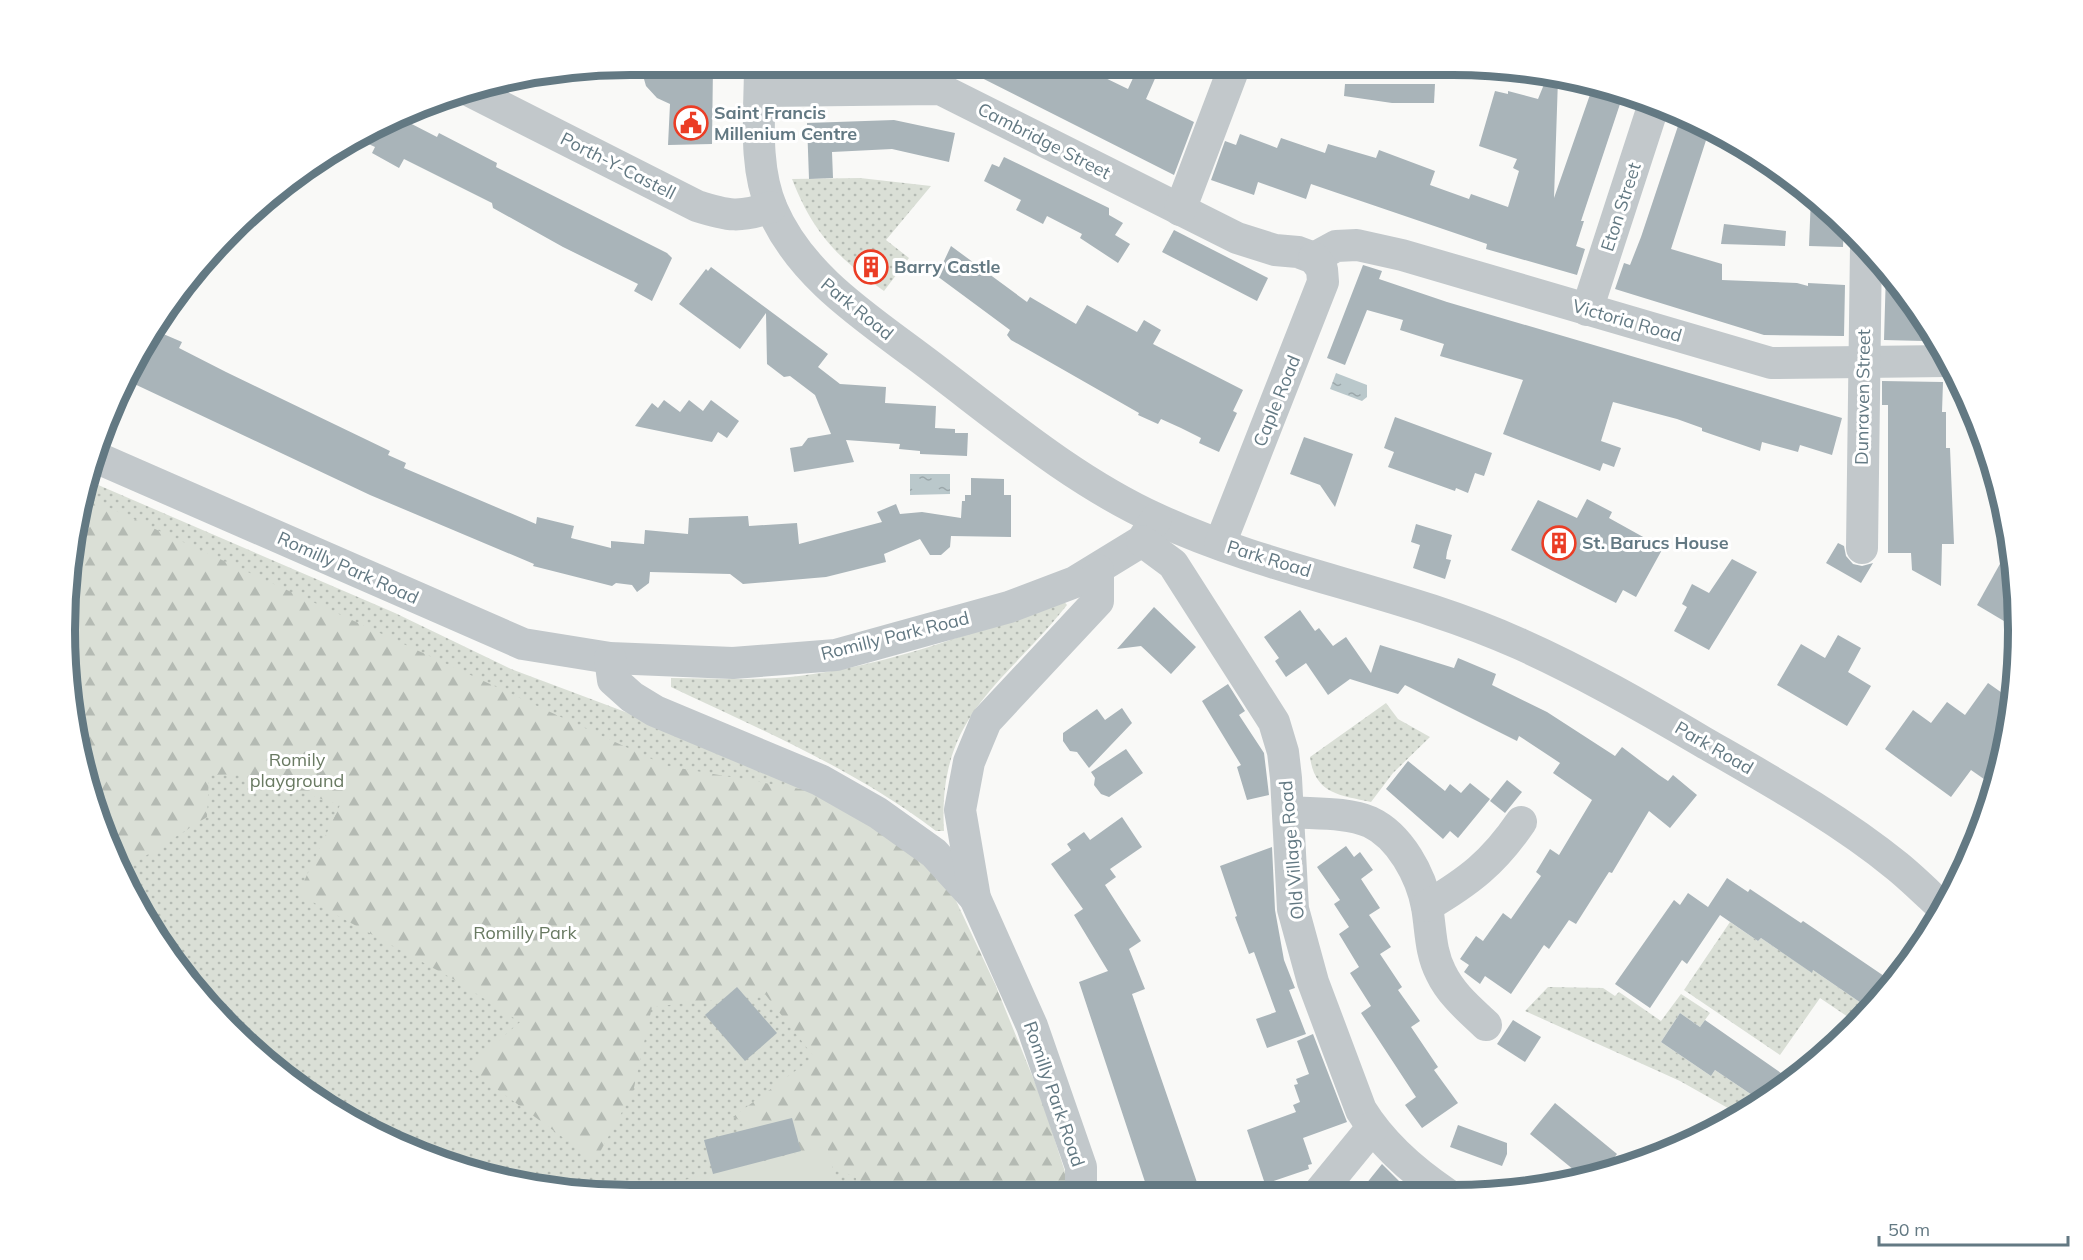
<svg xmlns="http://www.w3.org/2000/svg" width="2083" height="1260" font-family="Mulish,sans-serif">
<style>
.grass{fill:url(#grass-dots)}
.forest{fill:url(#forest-firs)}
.pitch{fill:#dadfd6}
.water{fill:url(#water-ripples)}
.building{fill:#a9b4b9}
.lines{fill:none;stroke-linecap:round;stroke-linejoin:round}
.minor{stroke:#c2c8cb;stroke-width:32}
.labels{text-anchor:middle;stroke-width:6;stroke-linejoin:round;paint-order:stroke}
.poi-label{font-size:18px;font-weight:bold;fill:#637983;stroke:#fff;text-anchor:start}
.street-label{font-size:18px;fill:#637983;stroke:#fff}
.park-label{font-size:18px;fill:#697a62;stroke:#fff}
.rim{fill:none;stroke:#637983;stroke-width:8}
</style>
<defs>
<pattern id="grass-dots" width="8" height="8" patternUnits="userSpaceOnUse" patternTransform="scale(1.5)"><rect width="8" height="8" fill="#dadfd6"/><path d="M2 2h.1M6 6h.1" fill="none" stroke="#b4bab3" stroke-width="1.8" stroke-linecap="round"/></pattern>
<pattern id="forest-firs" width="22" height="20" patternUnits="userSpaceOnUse" patternTransform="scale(1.5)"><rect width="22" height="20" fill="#dadfd6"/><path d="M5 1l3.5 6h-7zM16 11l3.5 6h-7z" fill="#b4bab3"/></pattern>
<pattern id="water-ripples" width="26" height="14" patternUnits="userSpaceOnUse" patternTransform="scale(1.5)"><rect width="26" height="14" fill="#bac8cb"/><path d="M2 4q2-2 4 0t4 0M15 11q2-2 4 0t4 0" fill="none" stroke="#9ba7aa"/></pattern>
</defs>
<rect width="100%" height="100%" fill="#f9f9f7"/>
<g class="grass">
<path d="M 860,178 L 931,186 L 886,240 L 909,258 L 884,291 C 838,258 813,233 792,179 Z"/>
<polygon points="89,481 395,613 511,669 668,728 812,791 995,984 1069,1194 593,1194 448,1165 316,1100 181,974 94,811 65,630"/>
<path d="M 1062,599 L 1067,605 C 1004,685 937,714 944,831 L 936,831 C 856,770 762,730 671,687 L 671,678 C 713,678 758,681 799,676 C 891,665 976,632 1062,599 Z"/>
<path d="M 1386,703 L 1398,719 L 1430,737 L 1393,773 L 1371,802 C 1339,795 1315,794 1310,757 Z"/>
<polygon points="1730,922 1758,941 1761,938 1811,972 1813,970 1864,1005 1854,1021 1820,998 1780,1055 1684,990"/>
<polygon points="1548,987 1603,988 1615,996 1619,992 1661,1021 1681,994 1710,1013 1700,1027 1680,1013 1661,1042 1711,1076 1715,1070 1761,1101 1742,1116 1680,1081 1525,1011"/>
</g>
<polygon class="forest" points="86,497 667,766 812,791 883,827 951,890 995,984 1042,1100 1066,1175 1069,1194 857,1194 856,1178 733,1117 814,1057 765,994 652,1007 633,1092 595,1161 468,1068 520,1022 455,980 298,894 340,805 245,774 209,775 207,817 125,869 94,811 65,630"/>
<polygon class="pitch" points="827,1146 839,1194 687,1194 684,1180"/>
<g class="water">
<polygon points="1336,373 1367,385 1367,397 1362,401 1330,389"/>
<polygon points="910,474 950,474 950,494 910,495"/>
</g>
<g class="building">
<polygon points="640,65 713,65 712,144 668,145 670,104 657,98 646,86"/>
<polygon points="956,65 1097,65 1093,72 1128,89 1139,65 1161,65 1146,99 1194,122 1174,175"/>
<polygon points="1547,77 1558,79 1554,198 1593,86 1624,92 1581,221 1584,221 1576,246 1585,249 1577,275 1486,249 1487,244 1311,184 1306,199 1258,182 1254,195 1211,180 1225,141 1236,145 1240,134 1277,148 1281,138 1325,153 1328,144 1376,158 1379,150 1435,171 1430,185 1469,199 1471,194 1508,207 1519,171 1513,168 1517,159 1479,146 1495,91 1508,94 1508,91 1538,99"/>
<polygon points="1345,84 1435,84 1434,103 1392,103 1344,96"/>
<polygon points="1681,117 1709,131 1671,249 1722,264 1722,280 1797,283 1808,286 1808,283 1845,285 1844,336 1764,335 1615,289 1624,263 1630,265 1641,237"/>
<polygon points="402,119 437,137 439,133 497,163 496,167 667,253 672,258 652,301 634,291 638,284 563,247 493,208 492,203 404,159 399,168 372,153 375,147 362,141"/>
<polygon points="894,120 955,133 949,162 892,149 832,152 833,178 809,179 807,123"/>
<polygon points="1004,157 1109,208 1109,215 1123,223 1115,235 1130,244 1118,263 1080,238 1082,234 1047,216 1043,224 1016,210 1021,200 984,181 992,164 999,167"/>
<polygon points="1811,196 1844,223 1843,247 1809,246"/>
<polygon points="1724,224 1786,231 1785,246 1721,244"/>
<polygon points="1174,230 1268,278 1257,301 1162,252"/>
<polygon points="951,246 1027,302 1030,297 1076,324 1087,305 1137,332 1144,320 1161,330 1153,344 1243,390 1233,411 1237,413 1219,452 1199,443 1201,438 1181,428 1161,419 1158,424 1138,415 1139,413 1011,340 1007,335 1010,330 937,276"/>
<polygon points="1363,265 1382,271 1379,279 1447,302 1842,418 1832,455 1800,445 1798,452 1762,442 1760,451 1702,431 1702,428 1677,419 1613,402 1601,441 1621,448 1614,467 1603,463 1600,471 1503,434 1523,380 1440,356 1444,344 1400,330 1403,320 1367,310 1345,365 1327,358"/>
<polygon points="711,267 828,354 818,367 840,384 886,387 885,403 936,406 935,428 955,429 955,433 968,433 967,456 920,454 920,451 899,449 900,444 846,440 854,462 794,472 790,448 802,446 808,438 831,434 815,395 790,376 784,377 767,364 766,313 740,349 679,304 706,269 708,271"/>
<polygon points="1886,271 1923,316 1934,336 1924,336 1924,341 1884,340"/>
<polygon points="161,333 182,342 179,348 226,372 390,451 388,455 406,463 404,468 536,524 537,517 574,526 571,538 611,548 611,541 644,544 645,530 688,534 689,518 748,516 749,526 797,523 799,544 882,522 877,512 896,504 900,514 922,512 961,518 962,501 965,501 965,495 971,495 971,478 1004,479 1004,495 1011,495 1011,537 951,536 950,547 941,555 930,555 920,539 884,554 886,562 826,577 743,584 730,574 650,572 649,583 637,592 632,585 616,583 612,586 533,566 534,564 370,495 128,381 147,342 155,346"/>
<polygon points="1882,381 1943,382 1942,412 1946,412 1946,448 1950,448 1954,544 1942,544 1941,586 1912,570 1911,553 1888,553 1888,405 1882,405"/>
<polygon points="664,400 680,412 689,400 703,411 711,400 739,421 727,438 718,432 712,442 635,426 652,403 658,408"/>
<polygon points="1395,417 1492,453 1484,476 1475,473 1468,493 1456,488 1455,491 1388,467 1394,452 1384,448"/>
<polygon points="1304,437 1353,454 1335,507 1320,485 1290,474"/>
<polygon points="1587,499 1612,512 1609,518 1663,548 1636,597 1623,590 1616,603 1511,550 1538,500 1577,518"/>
<polygon points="1416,524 1452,535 1447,552 1446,559 1451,560 1445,579 1413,568 1420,545 1411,542"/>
<polygon points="1838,543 1844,546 1846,556 1853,564 1862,566 1873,563 1861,583 1826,563"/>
<polygon points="2010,546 2017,611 2009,624 1977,605"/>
<polygon points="1732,559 1757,572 1709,650 1674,631 1687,607 1682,604 1692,584 1709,593"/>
<polygon points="1154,607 1196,647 1171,674 1141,646 1117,649"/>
<polygon points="1300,610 1315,631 1319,628 1333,646 1346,637 1371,673 1380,645 1454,668 1458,658 1496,674 1492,685 1547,712 1615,756 1622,747 1659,775 1668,781 1673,775 1697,795 1670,828 1649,811 1612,873 1609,872 1576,924 1569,920 1549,949 1544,945 1511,994 1485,976 1480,984 1464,972 1469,965 1460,959 1476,936 1483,941 1503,913 1511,919 1541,876 1536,872 1550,849 1559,855 1592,800 1553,773 1560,763 1519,736 1517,741 1405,685 1398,694 1350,679 1328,695 1306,663 1286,677 1275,661 1279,658 1264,637"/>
<polygon points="1838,635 1861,648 1848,672 1871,686 1847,726 1777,685 1801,644 1825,658"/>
<polygon points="1988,683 2012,700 2008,741 1994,786 1971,770 1951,797 1885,749 1913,710 1931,723 1947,702 1965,715"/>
<polygon points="1228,684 1245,711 1239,715 1264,753 1269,795 1247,800 1237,767 1241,765 1202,701"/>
<polygon points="1122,708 1132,723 1089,768 1077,752 1070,751 1063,741 1063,733 1097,709 1105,720"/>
<polygon points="1126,749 1143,773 1109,797 1101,794 1094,785 1095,778 1091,772"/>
<polygon points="1408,761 1445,791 1450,784 1461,793 1470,783 1490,799 1458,838 1450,831 1443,839 1386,789"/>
<polygon points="1507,780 1522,792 1505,813 1490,801"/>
<polygon points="1122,817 1142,847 1110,869 1116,877 1105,885 1141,941 1129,949 1145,989 1132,994 1201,1194 1169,1194 1166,1184 1148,1191 1079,982 1108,971 1074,915 1083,909 1051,864 1071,850 1067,844 1084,832 1090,840"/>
<polygon points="1346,846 1354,857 1360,852 1373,870 1361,879 1380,908 1369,915 1391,947 1380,954 1402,987 1398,990 1420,1021 1411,1027 1438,1067 1434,1070 1458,1103 1422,1128 1405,1105 1416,1097 1361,1013 1371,1006 1350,973 1359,967 1339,934 1349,927 1334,904 1340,900 1317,867"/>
<polygon points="1272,847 1275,910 1284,960 1295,988 1289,990 1306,1034 1267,1048 1256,1019 1276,1012 1254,952 1249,954 1235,917 1237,916 1220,866"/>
<polygon points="1727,878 1748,892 1750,889 1801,923 1803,921 1884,976 1864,1005 1813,970 1812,973 1761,938 1758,941 1720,915 1687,964 1682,960 1650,1008 1615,984 1674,900 1680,905 1688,893 1708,907"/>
<polygon points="737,987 777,1033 745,1061 705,1015"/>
<polygon points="1680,1013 1700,1027 1705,1020 1791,1080 1761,1101 1715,1070 1711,1076 1661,1042"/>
<polygon points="1513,1020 1541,1037 1525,1062 1497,1044"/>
<polygon points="1313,1034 1347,1122 1303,1138 1312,1164 1308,1165 1309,1169 1265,1184 1247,1130 1296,1112 1293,1105 1300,1102 1294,1085 1298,1084 1296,1079 1309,1074 1297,1041"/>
<polygon points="1555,1103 1617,1154 1599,1176 1585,1179 1530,1134"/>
<polygon points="792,1118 801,1151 713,1174 704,1140"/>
<polygon points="1458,1125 1507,1143 1507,1154 1502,1166 1450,1147"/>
<polygon points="1382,1164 1399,1181 1416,1194 1358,1194"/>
</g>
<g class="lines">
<g class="minor">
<path d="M 760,65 C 760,112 753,165 772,209 C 800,274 861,314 916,355 C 993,412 1069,479 1157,519 C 1273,573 1403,591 1520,644 C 1583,672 1644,707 1703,742 C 1769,780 1838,818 1897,866 C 1913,879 1928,894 1943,908"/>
<path d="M 470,91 L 697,206 C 728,216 740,218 771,207"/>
<polyline points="760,91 940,89 1237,238 1275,250 1298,252 1314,258"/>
<polyline points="1180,210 1235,65"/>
<polyline points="1314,258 1336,246 1357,245 1402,255 1771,363 1947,361"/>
<polyline points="1587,310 1654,104"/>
<polyline points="93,456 523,644 610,658 733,663 836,655 1009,607 1075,582 1142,541 1156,519"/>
<path d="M 1142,541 L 1173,564 L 1274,722 L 1283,752 L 1286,778 L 1293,909 L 1313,982 L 1361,1110 C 1382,1144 1414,1172 1447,1194"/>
<polyline points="1220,544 1323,282 1322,269 1314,258"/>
<polyline points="1862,548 1866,246"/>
<polyline points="610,658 613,680 632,697 655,711 820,780 878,813 934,853 975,898"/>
<path d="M 1289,812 C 1314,814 1347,812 1370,822 C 1400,836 1421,875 1427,907 C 1431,930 1430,952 1441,973 C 1451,994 1469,1009 1486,1025"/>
<path d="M 1427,906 C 1469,881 1493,863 1521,822"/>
<polyline points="1081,1194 1081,1167 1032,1026 975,898 960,810 969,762 986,721 1098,601 1098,570"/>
<polyline points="1318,1194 1372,1128"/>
</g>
</g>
<defs>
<g id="civic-ring" transform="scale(1.725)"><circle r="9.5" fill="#fff" stroke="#eb3d25" stroke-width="1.5"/><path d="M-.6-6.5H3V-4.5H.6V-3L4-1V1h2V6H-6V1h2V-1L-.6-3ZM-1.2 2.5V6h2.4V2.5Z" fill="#eb3d25"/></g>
<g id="building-ring" transform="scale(1.725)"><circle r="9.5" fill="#fff" stroke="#eb3d25" stroke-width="1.5"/><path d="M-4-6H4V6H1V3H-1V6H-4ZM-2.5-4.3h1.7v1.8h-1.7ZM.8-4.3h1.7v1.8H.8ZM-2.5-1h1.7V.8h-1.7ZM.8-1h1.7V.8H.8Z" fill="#eb3d25"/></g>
</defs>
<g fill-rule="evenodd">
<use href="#civic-ring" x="691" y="123"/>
<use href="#building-ring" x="871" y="267"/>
<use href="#building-ring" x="1559" y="543"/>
</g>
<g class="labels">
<g class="poi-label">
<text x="714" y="119">Saint Francis<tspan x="714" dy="21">Millenium Centre</tspan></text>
<text x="894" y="273">Barry Castle</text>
<text x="1582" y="549">St. Barucs House</text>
</g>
<g class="street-label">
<text transform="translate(1044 141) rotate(27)" y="6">Cambridge Street</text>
<text transform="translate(618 166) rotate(27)" y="6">Porth-Y-Castell</text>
<text transform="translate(1621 207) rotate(-72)" y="6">Eton Street</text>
<text transform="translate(857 309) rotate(39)" y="6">Park Road</text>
<text transform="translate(1627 321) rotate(16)" y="6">Victoria Road</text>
<text transform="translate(1863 397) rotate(-89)" y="6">Dunraven Street</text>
<text transform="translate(1277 401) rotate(-68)" y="6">Caple Road</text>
<text transform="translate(1269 559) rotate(17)" y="6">Park Road</text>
<text transform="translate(348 568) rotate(24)" y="6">Romilly Park Road</text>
<text transform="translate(895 636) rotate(-14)" y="6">Romilly Park Road</text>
<text transform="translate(1714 748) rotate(30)" y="6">Park Road</text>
<text transform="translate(1292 850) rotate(-95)" y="6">Old Village Road</text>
<text transform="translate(1054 1094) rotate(71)" y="6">Romilly Park Road</text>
</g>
<g class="park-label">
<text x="297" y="766">Romily<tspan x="297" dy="21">playground</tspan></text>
<text x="525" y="939">Romilly Park</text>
</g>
</g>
<path d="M0 0H2083V1260H0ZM630 75H1453A555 555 0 0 1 2008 630V630A555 555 0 0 1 1453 1185H630A555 555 0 0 1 75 630V630A555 555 0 0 1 630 75Z" fill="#fff" fill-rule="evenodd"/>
<path class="rim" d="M630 75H1453A555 555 0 0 1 2008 630V630A555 555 0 0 1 1453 1185H630A555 555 0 0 1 75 630V630A555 555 0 0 1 630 75Z"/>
<path d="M1879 1236v9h189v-9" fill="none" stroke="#637983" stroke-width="3"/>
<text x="1888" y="1236" font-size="18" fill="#637983" stroke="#ffffff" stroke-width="4.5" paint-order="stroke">50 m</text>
</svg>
